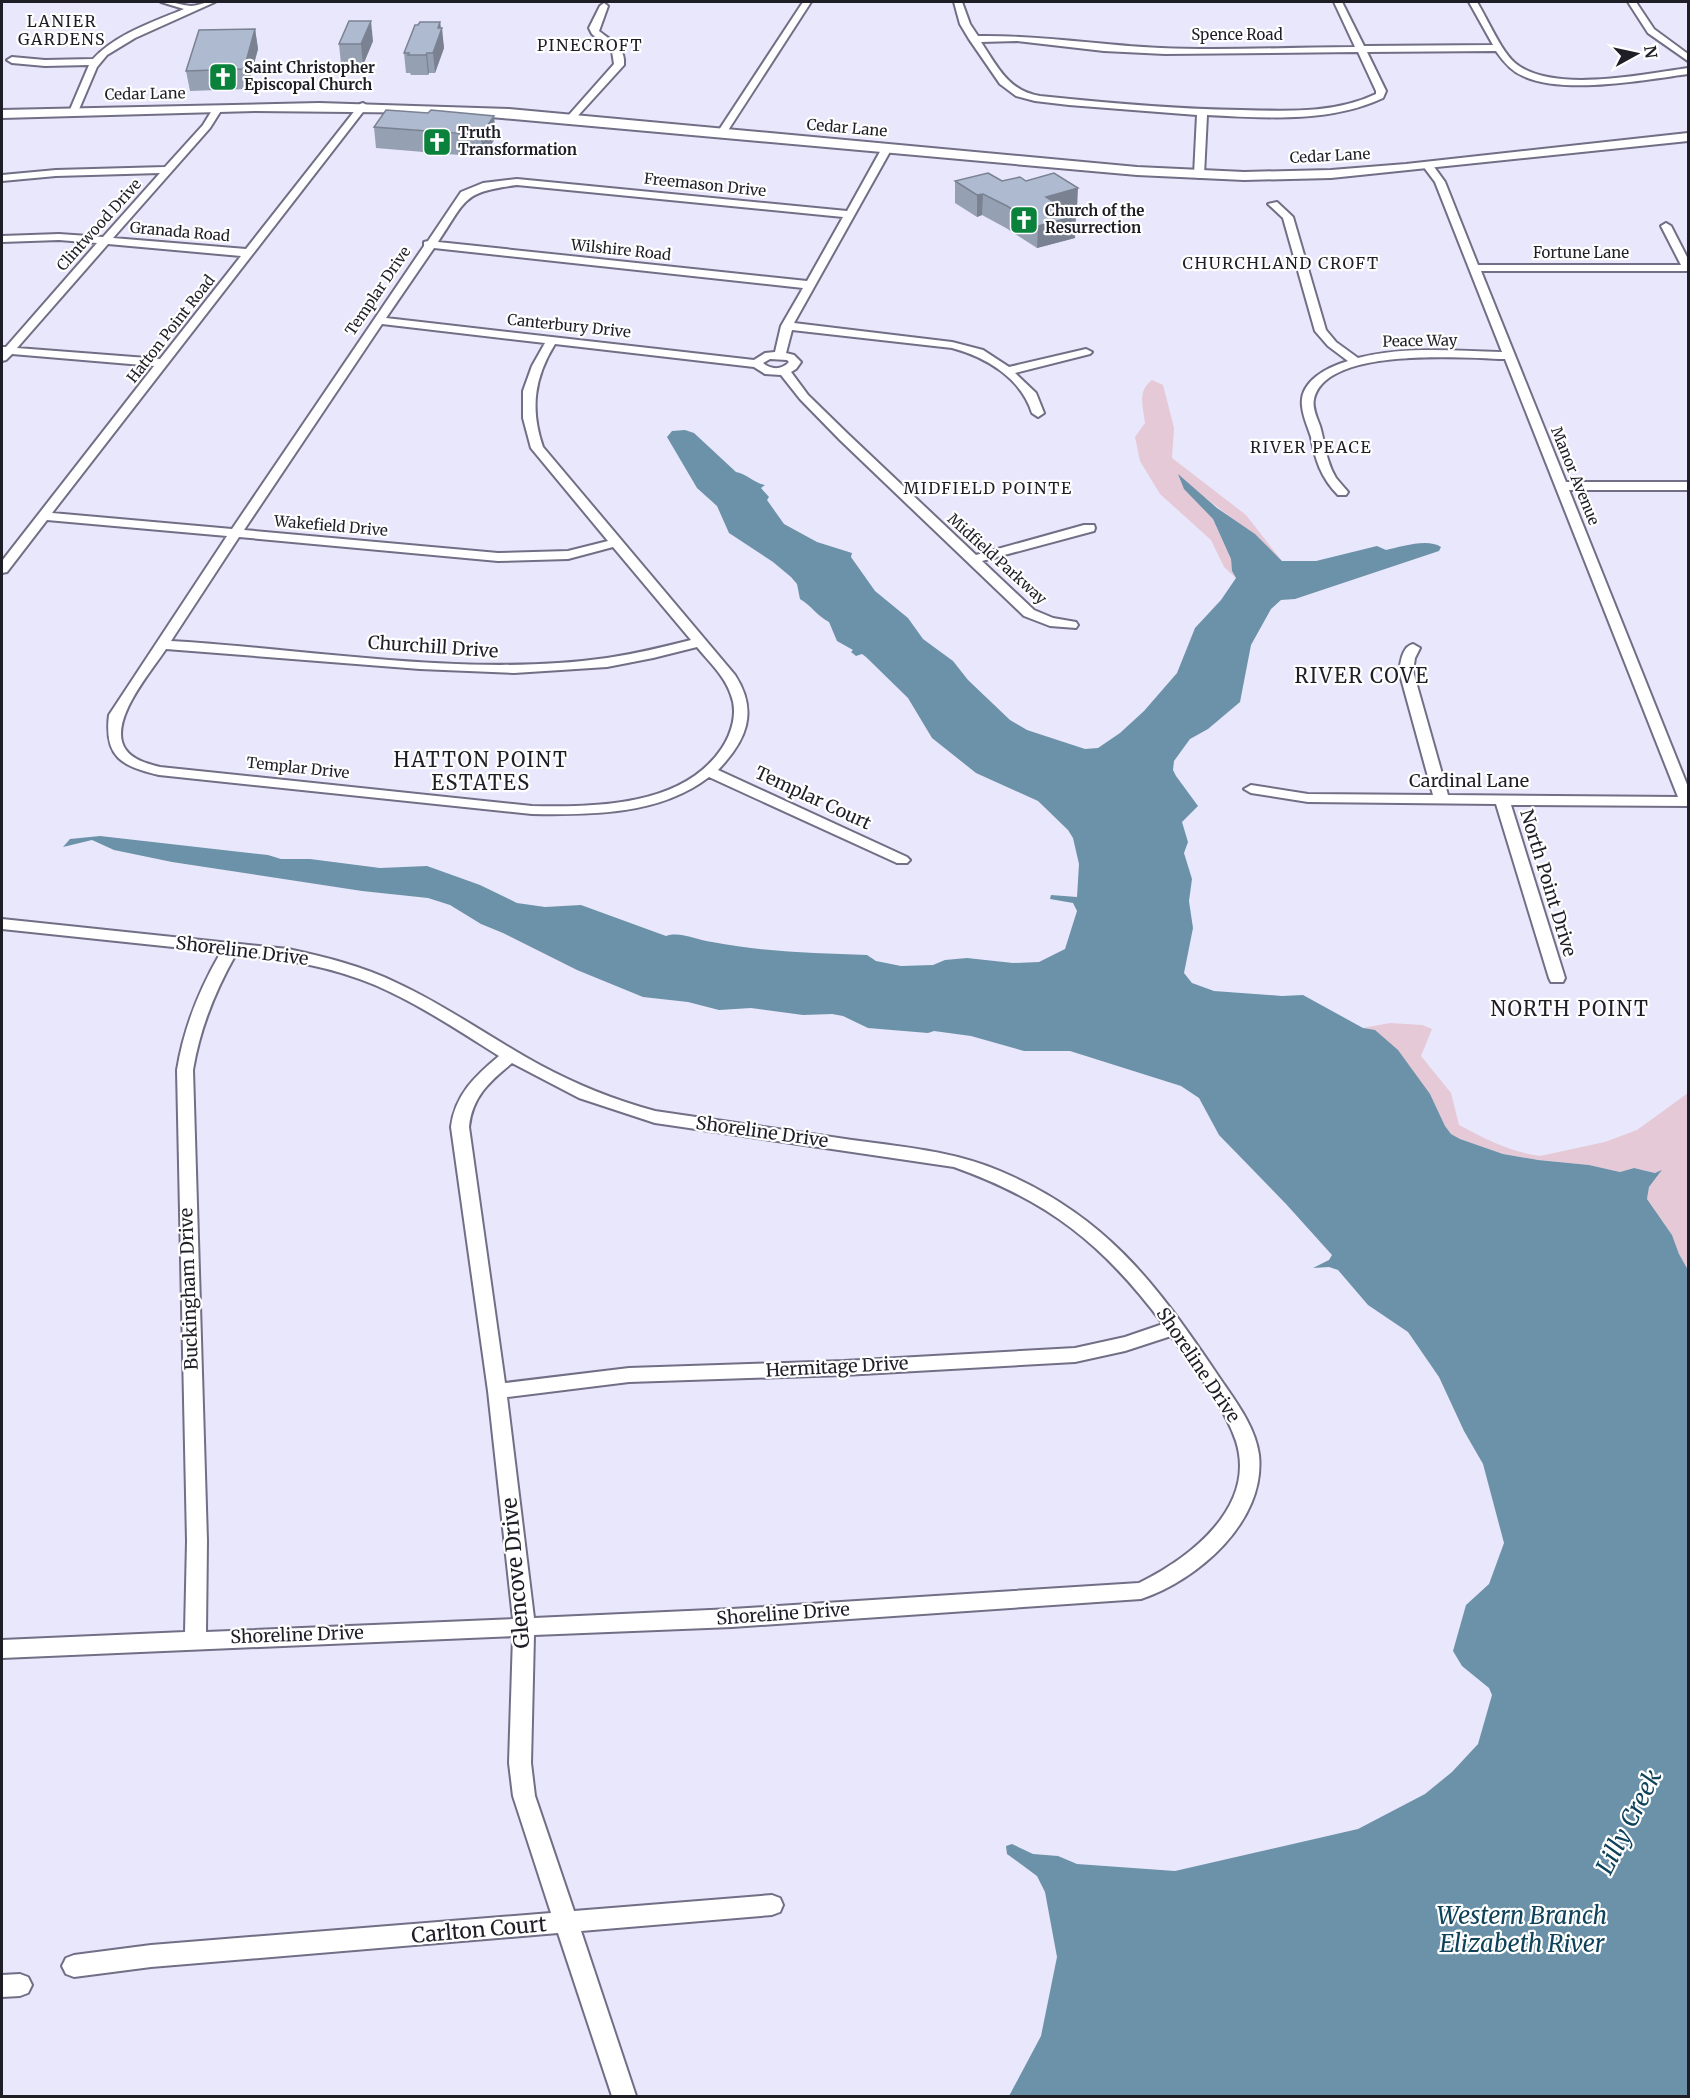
<svg xmlns="http://www.w3.org/2000/svg" width="1690" height="2098" font-family="Merriweather,serif">
<style>
.green{fill:#e5c9d6}
.water{fill:#6c92a9}
.lines{fill:none;stroke-linecap:round;stroke-linejoin:round}
.minor-casing{stroke:#716e85;stroke-width:4}
.secondary-casing{stroke:#716e85;stroke-width:4}
.minor{fill:#fff;fill-rule:evenodd}
.secondary{fill:#fff;fill-rule:evenodd}
.wall{fill:#96a0b3}
.shaded-wall{fill:#7a8292}
.building{fill:#aebad0;stroke:#7a8292;stroke-width:1.5}
.labels{text-anchor:middle;stroke-width:4.5;stroke-linejoin:round;paint-order:stroke}
.far-street-label{font-size:15px;fill:#1f1e26;stroke:#fff}
.far-poi-label{font-size:15px;font-weight:bold;fill:#1f1e26;stroke:#fff;text-anchor:start}
.far-neighbourhood-label{font-size:16px;letter-spacing:1.5px;fill:#1f1e26;stroke:#fff}
.street-label{font-size:18px;fill:#1f1e26;stroke:#fff}
.neighbourhood-label{font-size:20px;letter-spacing:1.5px;fill:#1f1e26;stroke:#fff}
.near-street-label{font-size:21px;fill:#1f1e26;stroke:#fff}
.near-water-label{font-size:24px;font-style:italic;fill:#0e425b;stroke:#fff}
</style>
<rect width="100%" height="100%" fill="#e9e7fb"/>
<g class="green">
<path d="M 1152,380 L 1163,385 L 1174,428 L 1172,458 L 1246,515 L 1282,561 C 1250,529 1212,505 1179,476 L 1213,519 L 1231,559 L 1232,571 L 1236,578 L 1224,567 L 1211,540 L 1160,494 L 1140,461 L 1135,437 L 1145,423 C 1143,406 1137,391 1152,380 Z"/>
<path d="M 1390,1023 L 1422,1025 L 1432,1029 L 1421,1056 L 1451,1093 L 1459,1125 C 1485,1139 1510,1152 1540,1156 L 1605,1142 L 1637,1130 L 1688,1093 L 1688,1270 L 1679,1254 L 1672,1235 L 1647,1199 L 1649,1187 L 1661,1172 L 1656,1173 L 1634,1168 L 1620,1172 L 1589,1165 L 1538,1160 L 1503,1154 L 1460,1139 L 1451,1134 L 1445,1126 L 1430,1094 L 1363,1028 Z"/>
</g>
<path class="water" d="M 685,430 L 694,433 L 736,472 C 747,474 754,483 765,485 L 761,488 L 769,497 L 767,500 L 784,524 L 817,542 L 852,553 L 851,557 L 875,591 L 908,618 L 923,639 L 953,661 L 968,680 L 1010,720 L 1027,730 L 1085,749 L 1098,748 L 1120,733 L 1144,711 L 1177,673 L 1195,628 L 1221,600 L 1236,578 L 1232,571 L 1231,559 L 1213,519 L 1184,489 L 1178,474 L 1217,508 L 1255,534 L 1282,561 L 1316,561 L 1377,546 L 1386,550 C 1401,547 1427,538 1441,547 L 1439,551 L 1295,599 L 1281,600 L 1271,609 L 1251,645 L 1240,702 L 1208,729 L 1190,739 L 1174,761 L 1173,770 L 1176,776 L 1198,806 L 1182,822 L 1188,842 L 1184,853 L 1192,879 L 1189,901 L 1193,928 L 1184,973 L 1192,983 L 1214,991 L 1282,996 L 1303,995 L 1363,1028 L 1375,1030 L 1398,1050 L 1430,1094 L 1445,1126 L 1451,1134 L 1460,1139 L 1503,1154 L 1538,1160 L 1589,1165 L 1620,1172 L 1634,1168 L 1655,1173 L 1662,1170 L 1649,1187 L 1647,1199 L 1672,1235 L 1679,1254 L 1688,1270 L 1688,2096 L 1009,2096 L 1041,2036 L 1057,1957 L 1045,1892 L 1037,1876 L 1007,1854 L 1006,1846 L 1012,1844 L 1033,1854 L 1058,1856 L 1077,1864 L 1175,1871 L 1358,1829 L 1425,1794 L 1452,1772 L 1478,1744 L 1492,1695 L 1489,1688 L 1462,1666 L 1453,1651 L 1466,1605 L 1489,1584 L 1504,1543 L 1483,1464 L 1464,1431 L 1439,1377 L 1408,1332 L 1368,1305 L 1338,1270 L 1329,1267 L 1313,1268 L 1329,1260 L 1332,1255 L 1286,1204 L 1219,1135 L 1199,1098 L 1181,1086 L 1070,1051 L 1024,1051 L 971,1036 L 934,1031 L 928,1033 L 868,1028 L 843,1016 L 832,1014 L 803,1015 L 751,1008 L 719,1010 L 688,1002 L 643,997 L 577,970 L 503,933 L 481,924 L 450,905 L 428,898 L 362,891 L 172,862 L 114,850 L 92,840 L 63,847 L 70,839 L 100,836 L 268,855 L 281,859 L 310,859 L 380,868 L 427,866 L 480,885 L 517,903 L 545,907 L 581,905 L 666,936 C 680,931 697,940 712,942 C 763,952 815,953 867,955 L 876,961 L 901,966 L 933,965 L 945,960 L 967,958 L 1013,963 L 1039,962 L 1065,949 L 1077,911 L 1073,903 L 1050,899 L 1051,895 L 1077,897 L 1079,864 L 1073,838 L 1068,830 L 1038,801 L 976,773 L 932,738 L 908,698 L 866,657 L 862,654 L 856,656 L 851,652 L 853,650 L 837,641 L 829,622 C 817,616 812,606 800,599 L 797,584 L 791,577 L 773,562 L 729,533 L 717,506 L 697,488 L 667,437 L 672,431 Z"/>
<g class="lines">
<g class="minor-casing">
<g id="minor">
<path d="M 161,2 C 171,1 180,5 191,6 C 199,6 207,1 215,2 L 135,38 L 107,55 L 97,67 L 77,114 L 69,112 L 89,65 L 45,66 L 12,63 L 7,60 L 12,57 L 45,60 L 93,59 C 116,34 153,22 184,9 Z"/>
<polygon points="803,2 811,2 725,135 719,135 717,133"/>
<path d="M 954,2 L 962,2 L 970,24 L 978,36 C 1039,35 1100,45 1161,48 C 1225,51 1291,47 1355,47 L 1334,2 L 1342,2 L 1364,46 L 1493,45 L 1469,2 L 1477,2 C 1488,20 1501,51 1515,63 C 1552,94 1644,74 1688,68 L 1688,74 C 1644,80 1564,95 1523,76 C 1511,71 1503,61 1496,51 L 1367,52 L 1386,91 L 1383,98 C 1330,123 1264,118 1207,115 L 1204,175 L 1199,178 L 1194,175 L 1197,115 L 1069,105 L 1035,101 L 1016,96 L 1000,84 L 969,39 L 960,24 ZM 1017,41 L 1104,51 L 1165,54 L 1358,52 L 1376,91 L 1376,94 C 1334,114 1286,111 1241,110 C 1174,109 1107,103 1040,96 C 1008,91 997,66 981,42 Z"/>
<polygon points="1628,2 1636,2 1654,29 1688,54 1688,61 1648,33"/>
<path d="M 604,3 L 608,6 L 599,31 C 611,41 626,47 624,65 L 574,120 L 568,120 L 568,116 L 614,64 L 612,51 L 592,34 L 589,28 L 600,6 Z"/>
<path d="M 363,103 L 368,106 L 366,108 L 52,513 L 232,529 L 424,246 L 424,242 L 428,241 L 461,192 L 483,183 L 517,179 L 847,211 L 882,148 L 891,146 L 892,148 L 794,323 L 952,342 L 983,350 L 1009,367 L 1086,349 L 1092,352 L 1090,354 L 1015,373 L 1036,393 L 1044,413 L 1038,417 L 1032,413 C 1021,378 986,357 952,348 L 792,330 L 786,353 L 794,355 L 801,362 L 796,369 L 791,372 L 808,395 L 848,434 L 976,555 L 1084,525 L 1094,525 L 1095,528 L 1094,531 L 982,561 L 1034,610 L 1053,618 L 1076,622 L 1078,625 L 1076,628 L 1050,626 L 1024,616 L 840,440 L 800,399 L 781,375 L 765,374 L 754,367 L 555,344 C 534,378 530,409 543,447 L 735,675 C 759,712 746,741 718,770 L 907,857 L 910,860 L 907,863 L 897,863 L 709,777 C 660,815 591,815 532,814 L 159,775 C 121,766 104,757 109,715 L 227,536 L 47,520 L 7,572 L 2,573 L 2,561 L 154,366 L 12,354 L 6,360 L 2,361 L 2,347 L 6,347 L 97,243 L 59,240 L 2,242 L 2,236 L 59,234 L 103,237 L 160,173 L 56,176 L 2,181 L 2,175 L 56,170 L 165,167 L 203,125 L 214,107 L 220,107 L 222,109 L 210,128 L 113,238 L 246,249 L 360,104 ZM 517,185 L 843,217 L 807,281 L 438,242 C 467,199 462,192 517,185 ZM 108,244 L 241,256 L 160,359 L 17,348 ZM 434,248 L 803,288 L 781,326 L 775,352 L 765,353 L 754,360 L 386,318 ZM 382,324 L 545,343 L 532,366 L 523,391 L 523,418 L 531,448 L 608,541 L 568,551 L 498,553 L 244,530 ZM 770,359 L 787,360 L 789,362 C 782,370 771,370 763,363 ZM 239,537 L 498,561 L 568,559 L 613,547 L 691,640 C 663,647 635,654 607,658 C 467,678 312,649 171,641 ZM 697,647 C 709,662 725,676 731,695 C 738,712 732,733 722,748 C 683,807 595,807 532,806 L 160,767 C 148,764 133,760 126,750 C 106,723 151,672 166,649 L 420,669 L 514,673 L 607,667 L 653,658 Z"/>
<path d="M 1424,164 L 1432,164 L 1445,182 L 1478,265 L 1681,265 L 1661,226 L 1666,223 L 1671,226 L 1688,259 L 1688,271 L 1481,271 L 1566,482 L 1688,482 L 1688,490 L 1569,490 L 1688,787 L 1688,806 L 1511,805 L 1565,978 L 1563,982 L 1551,982 L 1549,978 L 1496,804 L 1308,802 L 1251,793 L 1244,789 L 1251,785 L 1308,794 L 1433,795 L 1399,671 C 1401,661 1402,647 1413,644 L 1420,648 L 1415,658 L 1413,671 L 1448,795 L 1678,797 L 1505,359 C 1464,358 1326,346 1314,399 C 1312,408 1317,418 1320,426 C 1325,443 1326,462 1336,478 C 1340,483 1344,487 1348,492 L 1346,495 L 1338,495 C 1321,478 1315,459 1311,437 C 1308,427 1303,417 1302,406 C 1299,381 1328,367 1348,361 L 1328,346 L 1315,331 L 1283,218 L 1268,204 L 1277,202 L 1293,217 L 1326,330 L 1336,342 L 1358,358 C 1404,346 1455,351 1502,352 L 1435,182 L 1423,166 Z"/>
<path d="M 2,919 L 288,949 C 325,957 363,966 397,983 C 447,1006 492,1039 540,1065 C 577,1085 615,1100 655,1111 C 721,1121 787,1130 852,1140 C 903,1147 953,1151 1000,1171 C 1104,1215 1154,1281 1215,1371 C 1232,1397 1255,1424 1259,1455 C 1266,1521 1198,1580 1141,1599 L 732,1627 L 534,1635 L 531,1763 L 535,1796 L 574,1911 L 772,1895 L 780,1898 L 783,1905 L 780,1912 L 772,1915 L 581,1931 L 636,2096 L 612,2096 L 558,1933 L 151,1967 L 74,1977 L 66,1974 L 62,1966 L 66,1958 L 74,1955 L 151,1945 L 551,1913 L 513,1796 L 509,1763 L 513,1636 L 2,1658 L 2,1640 L 185,1632 L 187,1541 L 177,1070 C 184,1027 199,990 221,952 L 2,929 ZM 236,954 C 284,959 330,966 375,985 C 419,1004 459,1031 499,1056 C 475,1076 455,1095 451,1127 L 488,1391 L 513,1619 L 206,1632 L 207,1541 L 193,1070 C 200,1028 215,991 236,954 ZM 512,1063 L 579,1098 L 655,1123 L 954,1167 C 1049,1201 1103,1244 1163,1324 L 1125,1337 L 1075,1348 L 844,1361 L 629,1368 L 505,1383 L 469,1127 C 472,1097 489,1082 512,1063 ZM 1171,1336 C 1193,1367 1224,1405 1236,1441 C 1257,1507 1190,1558 1139,1583 L 732,1609 L 534,1618 L 507,1397 L 629,1382 L 844,1375 L 1075,1362 L 1125,1351 Z"/>
<polygon points="20,1974 28,1977 32,1985 28,1993 20,1996 2,1997 2,1975"/>
</g>
</g>
<g class="secondary-casing">
<polygon id="secondary" points="319,103 509,109 1137,167 1244,172 1331,170 1406,164 1688,133 1688,141 1331,178 1244,180 1137,175 446,113 255,111 2,118 2,110"/>
</g>
<use href="#minor" class="minor"/>
<use href="#secondary" class="secondary"/>
</g>
<g class="wall">
<polygon points="440,22 444,48 435,73 429,73 428,75 411,75 410,73 406,73 404,53"/>
<polygon points="255,29 258,49 247,89 190,91 186,71"/>
<polygon points="373,41 363,65 341,64 339,44"/>
<polygon points="374,127 496,137 483,157 376,148"/>
<polygon points="955,181 1002,181 1077,210 1070,212 1075,238 1037,248 1006,228 982,215 977,217 955,203"/>
</g>
<g class="shaded-wall">
<polygon points="371,21 373,41 363,65 361,44"/>
<polygon points="440,22 441,31 442,28 444,48 435,73 433,53 438,28"/>
<polygon points="255,29 258,49 247,89 244,69"/>
<polygon points="427,53 429,73 428,75 426,55"/>
<polygon points="494,116 496,137 483,157 481,135"/>
<polygon points="1078,188 1077,210 1044,219 1046,197"/>
<polygon points="983,194 982,215 977,217 977,195"/>
<polygon points="1076,216 1075,238 1037,248 1038,226"/>
</g>
<g class="building">
<polygon points="349,21 371,21 361,44 339,44"/>
<polygon points="420,22 440,22 438,28 442,28 433,53 427,53 426,55 408,55 409,53 404,53 415,25 418,25"/>
<polygon points="255,29 244,69 186,71 199,30"/>
<polygon points="386,110 428,113 431,110 494,116 481,135 374,127"/>
<polygon points="988,173 1002,181 1020,177 1026,181 1054,173 1078,188 1046,197 1076,216 1038,226 1007,206 983,194 977,195 955,181"/>
</g>
<defs>
<g id="church-square" transform="scale(1.5)"><rect x="-9" y="-9" width="18" height="18" rx="4" fill="#0a823b" stroke="#fff"/><path d="M-1.2-6h2.4v3.5h3.3v2.4h-3.3V6h-2.4V-.1h-3.3v-2.4h3.3Z" fill="#fff"/></g>
</defs>
<g fill-rule="evenodd">
<use href="#church-square" x="223" y="77"/>
<use href="#church-square" x="437" y="142"/>
<use href="#church-square" x="1024" y="220"/>
</g>
<g class="labels">
<g class="far-street-label">
<text x="1237" y="40">Spence Road</text>
<text transform="translate(145 94) rotate(-1)" y="5">Cedar Lane</text>
<text transform="translate(847 128) rotate(5)" y="5">Cedar Lane</text>
<text transform="translate(1330 156) rotate(-3)" y="5">Cedar Lane</text>
<text transform="translate(705 185) rotate(6)" y="5">Freemason Drive</text>
<text transform="translate(99 225) rotate(-48)" y="5">Clintwood Drive</text>
<text transform="translate(180 232) rotate(5)" y="5">Granada Road</text>
<text transform="translate(621 250) rotate(6)" y="5">Wilshire Road</text>
<text x="1581" y="258">Fortune Lane</text>
<text transform="translate(378 291) rotate(-56)" y="5">Templar Drive</text>
<text transform="translate(569 326) rotate(6)" y="5">Canterbury Drive</text>
<text transform="translate(171 329) rotate(-52)" y="5">Hatton Point Road</text>
<text transform="translate(1420 341) rotate(-1)" y="5">Peace Way</text>
<text transform="translate(1575 476) rotate(68)" y="5">Manor Avenue</text>
<text transform="translate(331 526) rotate(5)" y="5">Wakefield Drive</text>
<text transform="translate(997 559) rotate(42)" y="5">Midfield Parkway</text>
<text transform="translate(298 768) rotate(6)" y="5">Templar Drive</text>
</g>
<g class="far-poi-label">
<text x="244" y="73">Saint Christopher<tspan x="244" dy="17">Episcopal Church</tspan></text>
<text x="458" y="138">Truth<tspan x="458" dy="17">Transformation</tspan></text>
<text x="1045" y="216">Church of the<tspan x="1045" dy="17">Resurrection</tspan></text>
</g>
<g class="far-neighbourhood-label">
<text x="62" y="27">LANIER<tspan x="62" dy="18">GARDENS</tspan></text>
<text x="590" y="51">PINECROFT</text>
<text x="1281" y="269">CHURCHLAND CROFT</text>
<text x="1311" y="453">RIVER PEACE</text>
<text x="988" y="494">MIDFIELD POINTE</text>
</g>
<g class="street-label">
<text transform="translate(433 647) rotate(4)" y="6">Churchill Drive</text>
<text x="1469" y="787">Cardinal Lane</text>
<text transform="translate(813 798) rotate(25)" y="6">Templar Court</text>
<text transform="translate(1548 883) rotate(73)" y="6">North Point Drive</text>
<text transform="translate(242 951) rotate(7)" y="6">Shoreline Drive</text>
<text transform="translate(762 1132) rotate(8)" y="6">Shoreline Drive</text>
<text transform="translate(189 1289) rotate(-92)" y="6">Buckingham Drive</text>
<text transform="translate(1198 1365) rotate(56)" y="6">Shoreline Drive</text>
<text transform="translate(837 1367) rotate(-3)" y="6">Hermitage Drive</text>
<text transform="translate(783 1614) rotate(-4)" y="6">Shoreline Drive</text>
<text transform="translate(297 1635) rotate(-2)" y="6">Shoreline Drive</text>
</g>
<g class="neighbourhood-label">
<text x="1362" y="683">RIVER COVE</text>
<text x="481" y="767">HATTON POINT<tspan x="481" dy="23">ESTATES</tspan></text>
<text x="1570" y="1016">NORTH POINT</text>
</g>
<g class="near-street-label">
<text transform="translate(516 1573) rotate(-95)" y="7">Glencove Drive</text>
<text transform="translate(479 1930) rotate(-5)" y="7">Carlton Court</text>
</g>
<g class="near-water-label">
<text transform="translate(1629 1822) rotate(-63)" y="8">Lilly Creek</text>
<text x="1522" y="1924">Western Branch<tspan x="1522" dy="28">Elizabeth River</tspan></text>
</g>
</g>
<rect width="1690" height="2098" fill="none" stroke="#1f1e26" stroke-width="6"/>
<g transform="translate(1636 54) rotate(82)" stroke="#ffffff" stroke-width="4.5" paint-order="stroke">
<path d="M0-4.5L10 22L0 15L-10 22Z" fill="#1f1e26"/>
<text y="-9" font-size="16" font-weight="bold" text-anchor="middle" fill="#1f1e26">N</text>
</g>
</svg>
